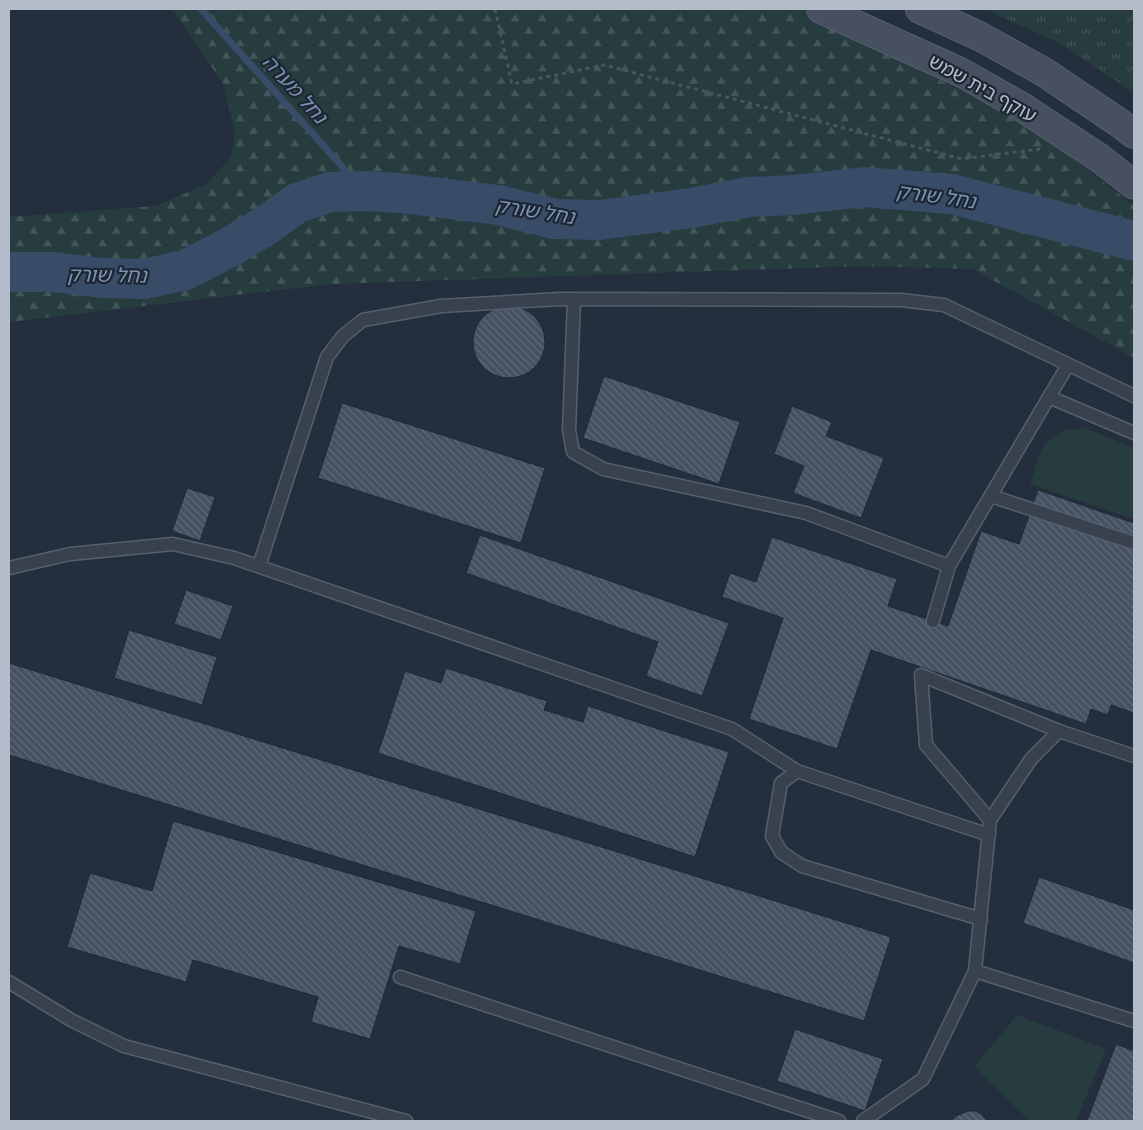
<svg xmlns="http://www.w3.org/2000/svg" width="1143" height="1130" font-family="Figtree,'Noto Sans Hebrew',sans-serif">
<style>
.grass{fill:url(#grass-tufts)}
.forest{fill:url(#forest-firs)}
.park{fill:#263c3f}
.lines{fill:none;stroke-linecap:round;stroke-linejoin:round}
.stream{stroke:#394c67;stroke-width:7}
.river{stroke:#394c67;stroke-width:40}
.building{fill:url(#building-back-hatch);stroke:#1f2835}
.service-casing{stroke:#565f6c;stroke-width:15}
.secondary-casing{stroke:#565f6c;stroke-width:30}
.path{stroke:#44595c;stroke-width:3;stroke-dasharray:4 4;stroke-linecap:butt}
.service{stroke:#38414e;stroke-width:12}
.secondary{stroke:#465061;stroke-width:28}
.labels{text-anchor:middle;stroke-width:4.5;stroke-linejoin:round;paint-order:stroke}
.street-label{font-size:19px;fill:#b4bcc9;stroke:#1d2633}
.water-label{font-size:20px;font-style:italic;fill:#7c92b1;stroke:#1d2633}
</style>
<defs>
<pattern id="grass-tufts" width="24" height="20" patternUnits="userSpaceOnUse" patternTransform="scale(1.25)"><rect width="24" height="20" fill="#263c3f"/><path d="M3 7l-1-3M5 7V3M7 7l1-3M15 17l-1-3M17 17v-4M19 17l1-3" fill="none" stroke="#435659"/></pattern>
<pattern id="forest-firs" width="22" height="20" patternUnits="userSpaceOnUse" patternTransform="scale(1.25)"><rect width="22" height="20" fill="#263c3f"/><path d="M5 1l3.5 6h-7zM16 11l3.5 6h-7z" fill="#435659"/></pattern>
<pattern id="building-back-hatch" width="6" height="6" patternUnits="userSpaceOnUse" patternTransform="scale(1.25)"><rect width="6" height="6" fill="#455162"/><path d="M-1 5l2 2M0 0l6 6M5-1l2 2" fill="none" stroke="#5d6877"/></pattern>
</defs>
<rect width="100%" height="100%" fill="#242f3e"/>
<polygon class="grass" points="985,9 1134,9 1134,93 1061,44"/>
<polygon class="forest" points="171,9 801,9 834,25 1040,132 1134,206 1134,358 973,269 863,266 331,284 9,322 9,217 156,206 207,184 231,157 235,133 224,85 175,13"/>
<g class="park">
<polygon points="1085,428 1134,448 1134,519 1030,484 1043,445 1064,430"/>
<polygon points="1017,1015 1106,1049 1076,1121 1030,1121 974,1067"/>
</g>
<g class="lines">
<polyline class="stream" points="201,9 364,191"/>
<polyline class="river" points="9,272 54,272 102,278 144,279 185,270 230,247 265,226 297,203 330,192 364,191 400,193 498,205 555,219 600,220 691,208 749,197 794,195 864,187 952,194 1134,241"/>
</g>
<g class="building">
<circle cx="509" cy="342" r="36"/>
<polygon points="604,376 740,422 719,484 583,438"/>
<polygon points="342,403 545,468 521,543 318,478"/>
<polygon points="792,406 832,422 826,436 884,458 861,518 793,493 804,466 774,454"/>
<polygon points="187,488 215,497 200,541 172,531"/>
<polygon points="1038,490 1134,523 1134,713 1111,705 1108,715 1091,709 1086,724 871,650 837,749 749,719 783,618 722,597 730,573 756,582 772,537 897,579 888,606 948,626 981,531 1019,544"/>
<polygon points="480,535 729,623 702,696 646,676 658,642 466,573"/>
<polygon points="186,590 233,606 221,640 174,624"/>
<polygon points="129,630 217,657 202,705 114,678"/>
<polygon points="9,663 891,937 864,1021 9,755"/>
<polygon points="446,668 547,701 544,710 583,722 588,706 729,752 695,857 378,753 405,671 441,683"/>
<polygon points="173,821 476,911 460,964 399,946 370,1039 311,1022 318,997 193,960 186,982 67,947 90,873 152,891"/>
<polygon points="1039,877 1134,910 1134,963 1023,923"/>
<polygon points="795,1029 883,1059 865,1111 777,1081"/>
<polygon points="1116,1044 1134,1051 1134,1117 1133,1121 1087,1121"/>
<polygon points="968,1111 975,1111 981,1114 987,1121 952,1121 956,1116"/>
</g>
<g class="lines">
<g class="service-casing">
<g id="service">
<polyline points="574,299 569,430 573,452 603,469 806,513 949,566"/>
<polyline points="1049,397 1134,433"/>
<polyline points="991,496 1134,543"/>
<polyline points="259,566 327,357 343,336 363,320 441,306 560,299 901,300 944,305 1134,396"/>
<polyline points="9,568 70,554 173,544 234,558 732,729 797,771"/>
<polyline points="933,621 949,566 1068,365"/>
<polyline points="990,820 926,745 921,675 1059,731 1134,756"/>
<polyline points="981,919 802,866 781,852 772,836 781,783 797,771 989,835"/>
<polyline points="975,971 1134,1021"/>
<polyline points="400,977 839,1121"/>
<polyline points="9,982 71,1020 124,1046 406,1121"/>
<polyline points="863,1121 923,1079 975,971 990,820 1031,759 1059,731"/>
</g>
</g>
<g class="secondary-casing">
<g id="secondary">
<polyline points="821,9 960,72 1022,107 1063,134 1098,157 1134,185"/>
<polyline points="920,9 979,36 1044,72 1121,124 1134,134"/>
</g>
</g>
<polyline class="path" points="495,9 512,84 604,65 962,159 1040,149"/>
<use href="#service" class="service"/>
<use href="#secondary" class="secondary"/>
</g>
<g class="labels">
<g class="street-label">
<text transform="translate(983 88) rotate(29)" y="7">עוקף בית שמש</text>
</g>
<g class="water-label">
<text transform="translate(295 89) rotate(48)" y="7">נחל מערה</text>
<text transform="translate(936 196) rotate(8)" y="7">נחל שורק</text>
<text transform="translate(535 211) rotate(9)" y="7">נחל שורק</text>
<text transform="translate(107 275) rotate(1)" y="7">נחל שורק</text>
</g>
</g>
<rect width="1143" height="1130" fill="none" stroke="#b4bcc9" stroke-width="20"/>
</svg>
